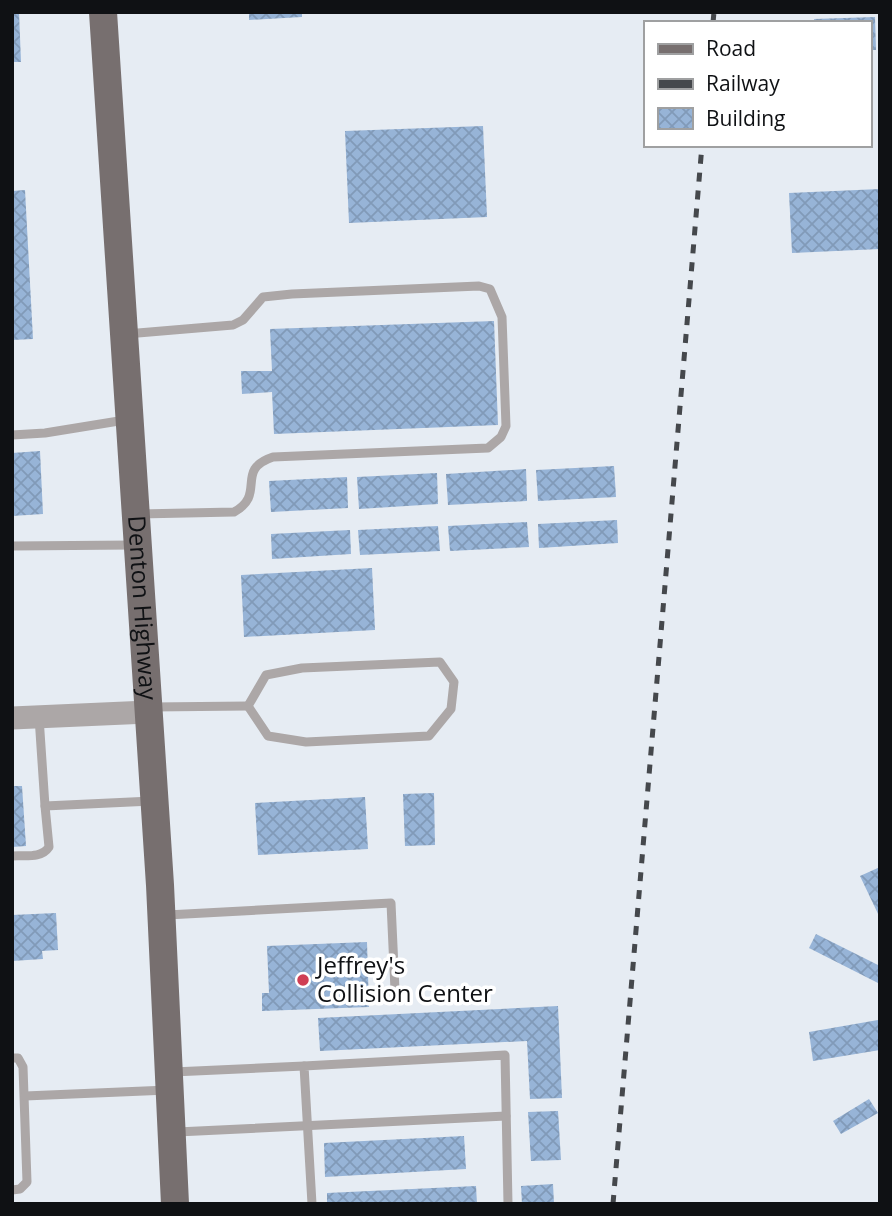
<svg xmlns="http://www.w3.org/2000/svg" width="892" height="1216" font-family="'Open Sans',sans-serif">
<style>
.building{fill:url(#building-cross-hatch)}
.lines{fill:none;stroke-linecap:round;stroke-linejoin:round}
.service{stroke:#aca7a7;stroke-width:9}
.tertiary{stroke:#aca7a7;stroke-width:23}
.primary{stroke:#776f6f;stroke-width:28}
.rail{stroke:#45484c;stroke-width:5;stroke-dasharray:9 9;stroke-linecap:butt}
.poi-dot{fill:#cf3e54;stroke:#fff;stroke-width:2.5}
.labels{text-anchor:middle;stroke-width:7;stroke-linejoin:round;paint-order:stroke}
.street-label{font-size:24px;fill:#0f1114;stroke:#fff}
.poi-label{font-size:24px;fill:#0f1114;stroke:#fff;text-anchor:start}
</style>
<defs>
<pattern id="building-cross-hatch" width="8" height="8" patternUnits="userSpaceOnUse" patternTransform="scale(1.75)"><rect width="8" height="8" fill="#97b4d7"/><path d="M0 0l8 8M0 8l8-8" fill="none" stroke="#819ab8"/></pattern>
</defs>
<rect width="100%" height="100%" fill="#e6ecf3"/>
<g class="building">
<polygon points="12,12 19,12 21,62 12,62"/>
<polygon points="249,12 302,12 302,17 249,20"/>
<polygon points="875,17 876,50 869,50 869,23 815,23 814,19"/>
<polygon points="483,126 487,217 349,223 345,131"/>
<polygon points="880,189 880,249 792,253 789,193"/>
<polygon points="25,190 33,339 12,340 12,191"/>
<polygon points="494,321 498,425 274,434 272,392 242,394 241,371 272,371 270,329"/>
<polygon points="40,451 43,514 12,516 12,453"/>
<polygon points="614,466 616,497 538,501 536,470"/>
<polygon points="526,469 527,501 448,505 446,474"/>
<polygon points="437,473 438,504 359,509 357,477"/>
<polygon points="347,477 348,508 271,512 269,481"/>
<polygon points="617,520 618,543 539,548 538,524"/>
<polygon points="527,522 529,547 450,551 448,526"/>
<polygon points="438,526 440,551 360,555 358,530"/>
<polygon points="350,530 351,554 272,559 271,534"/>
<polygon points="372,568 375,630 244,637 241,575"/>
<polygon points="12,786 22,786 26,846 12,847"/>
<polygon points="434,793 435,845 405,846 403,794"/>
<polygon points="365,797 368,849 258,855 255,803"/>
<polygon points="880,867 880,918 860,876"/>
<polygon points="56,913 58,950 42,951 43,959 12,961 12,915"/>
<polygon points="816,934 880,966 878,983 809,948"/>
<polygon points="367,942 369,1007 262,1011 262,993 269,993 267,946"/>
<polygon points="558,1006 562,1098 530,1099 527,1041 320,1051 318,1018"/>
<polygon points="878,1020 880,1050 813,1061 809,1032"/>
<polygon points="869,1099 878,1113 841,1134 833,1121"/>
<polygon points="558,1111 561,1160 531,1161 528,1112"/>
<polygon points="464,1136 466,1169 325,1177 324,1143"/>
<polygon points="553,1184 554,1204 522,1204 521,1186"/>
<polygon points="476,1186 477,1204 327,1204 327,1193"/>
</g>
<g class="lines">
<g class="service">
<path d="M 126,334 L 233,325 L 243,320 L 263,297 L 292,294 L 479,286 L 490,289 L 502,317 L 506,426 L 501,437 L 488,448 L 273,457 C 234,470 267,494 234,512 L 139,514"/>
<polyline points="12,435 45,433 125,420"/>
<polyline points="12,546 133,545"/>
<polygon points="440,662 454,682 451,709 429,736 306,742 268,736 248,706 266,675 302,668"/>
<polyline points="152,707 248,706"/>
<polyline points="39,717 45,806 152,801"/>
<path d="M 12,856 C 25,855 41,859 49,847 L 45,806"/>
<polyline points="167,915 391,903 395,990"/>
<polyline points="12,1058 18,1058 23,1067 27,1182 20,1189 12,1190"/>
<polyline points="173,1072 304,1066"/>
<polyline points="25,1096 168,1090"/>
<polyline points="177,1132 506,1116"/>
<polyline points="312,1204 304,1066 505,1055 508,1204"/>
</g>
<polyline class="tertiary" points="12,718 148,712"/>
<path class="primary" id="s1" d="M 103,12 L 160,885 L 175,1204"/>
<g class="rail">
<polyline points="713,23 714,12"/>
<polyline points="613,1204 702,145"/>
</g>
</g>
<circle class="poi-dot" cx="303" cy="980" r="7"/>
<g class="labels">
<g class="street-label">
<text dy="8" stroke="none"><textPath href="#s1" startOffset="597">Denton Highway</textPath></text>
</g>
<g class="poi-label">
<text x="317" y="974">Jeffrey's<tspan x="317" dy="28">Collision Center</tspan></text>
</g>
</g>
<rect width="892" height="1216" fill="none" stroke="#0f1114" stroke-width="28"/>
<rect x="644" y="21" width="228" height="126" fill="#ffffff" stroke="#9fa0a1" stroke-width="2"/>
<rect x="658" y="44" width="35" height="10" fill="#776f6f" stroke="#9fa0a1" stroke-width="2"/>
<text x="706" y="56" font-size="21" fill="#0f1114">Road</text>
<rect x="658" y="79" width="35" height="10" fill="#45484c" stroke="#9fa0a1" stroke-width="2"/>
<text x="706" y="91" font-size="21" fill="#0f1114">Railway</text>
<rect x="658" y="108" width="35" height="21" fill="url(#building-cross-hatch)" stroke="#9fa0a1" stroke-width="2"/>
<text x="706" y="126" font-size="21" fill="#0f1114">Building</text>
</svg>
